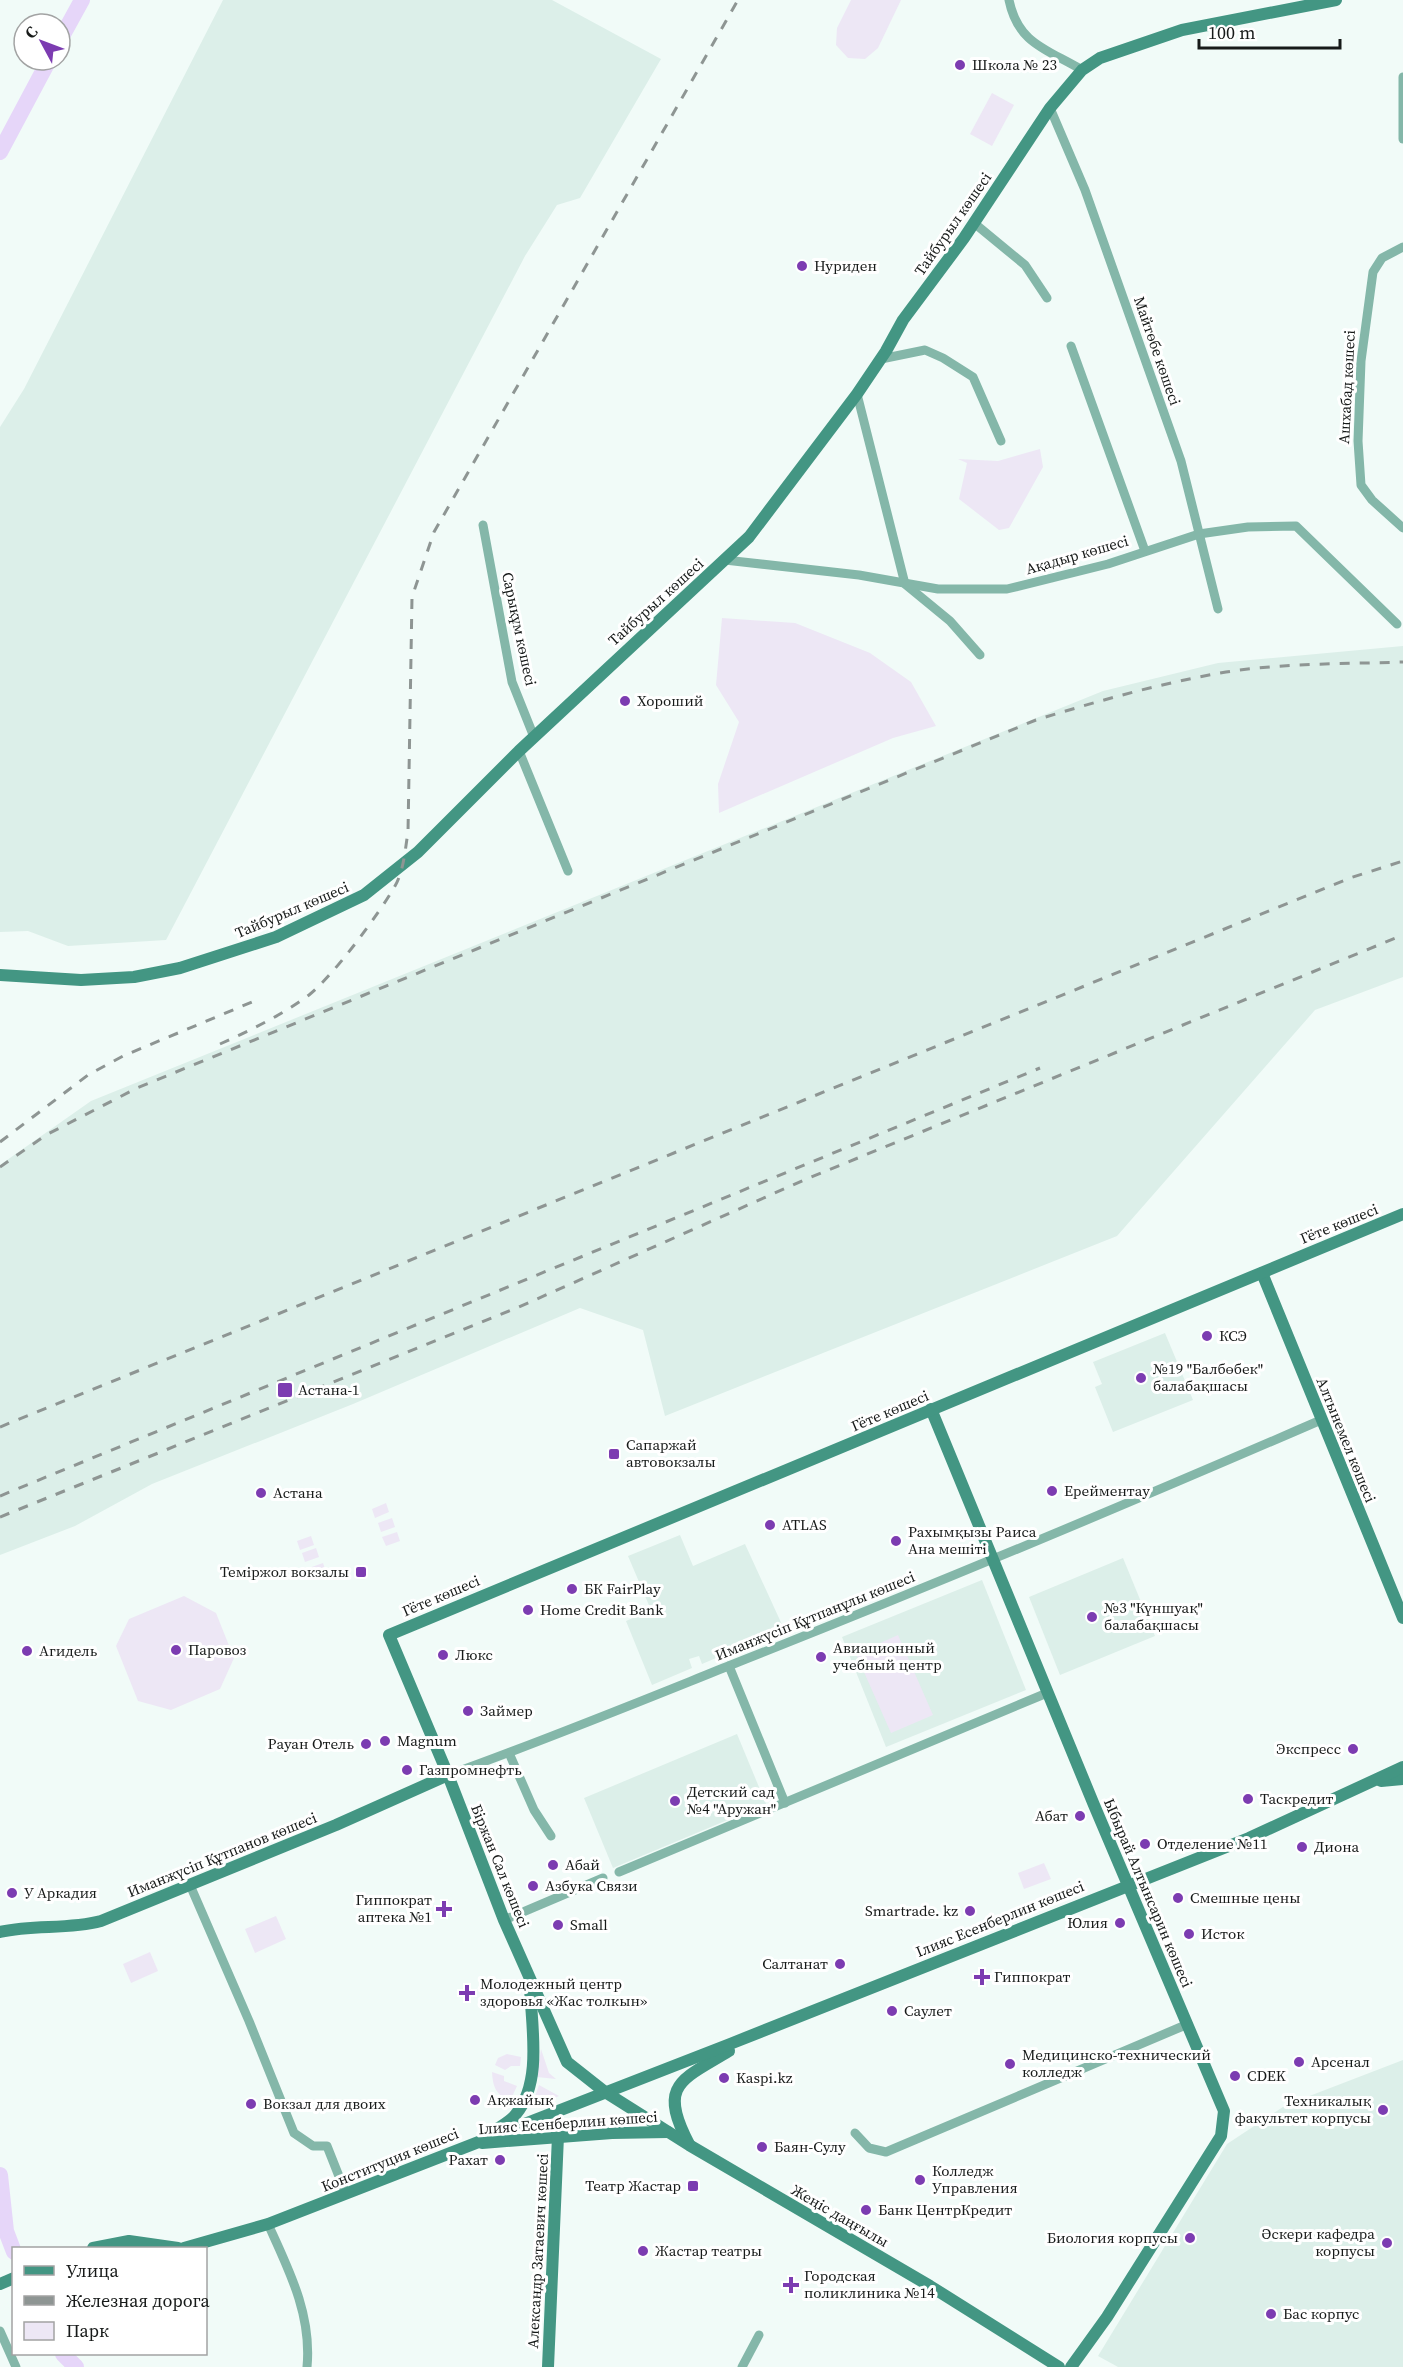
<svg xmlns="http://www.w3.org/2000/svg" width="1403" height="2367" font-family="'Source Serif 4',serif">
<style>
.built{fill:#dcefe9}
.green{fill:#ede7f5}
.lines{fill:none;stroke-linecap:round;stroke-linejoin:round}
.river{stroke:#e6d6f9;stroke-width:16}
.street{stroke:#84b7a9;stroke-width:9}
.secondary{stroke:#439683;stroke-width:12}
.rail{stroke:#8e9593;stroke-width:3;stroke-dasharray:10 10;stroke-linecap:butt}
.poi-dot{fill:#7c3cb1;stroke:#fff;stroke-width:2}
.labels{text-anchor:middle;stroke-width:6;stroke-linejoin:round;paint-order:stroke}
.poi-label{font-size:15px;fill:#171a19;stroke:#fff;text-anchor:start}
.street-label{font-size:15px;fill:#171a19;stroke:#fff}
</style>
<rect width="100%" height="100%" fill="#f1fbf8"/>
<g class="built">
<polygon points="223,0 552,0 661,59 580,198 557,205 525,256 166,940 68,946 28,931 0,932 0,427 24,389"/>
<polygon points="1403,646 1403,977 1315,1010 1117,1236 665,1416 643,1330 580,1308 353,1404 152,1484 75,1526 0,1555 0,1165 91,1101 1103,691 1218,663"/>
<polygon points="1165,1333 1193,1400 1113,1432 1095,1387 1102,1384 1093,1362"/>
<polygon points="680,1535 693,1566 745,1544 784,1629 702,1664 699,1656 689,1659 692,1668 652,1685 626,1621 651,1610 628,1556"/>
<polygon points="1123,1558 1155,1636 1060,1675 1029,1597"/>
<polygon points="982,1580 1026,1690 886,1747 842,1637"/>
<polygon points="737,1734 766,1804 613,1868 584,1798"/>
<polygon points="1403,2060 1403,2367 1118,2367 1098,2356 1227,2144 1286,2105"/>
</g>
<g class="green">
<polygon points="851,0 901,0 878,48 865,59 848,58 836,45 837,28"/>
<polygon points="992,93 1014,105 992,146 970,134"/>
<polygon points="1040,449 1043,467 1009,528 999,530 959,499 967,463 958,459 998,461"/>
<polygon points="722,618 795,623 870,653 911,682 936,726 893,738 719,813 718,784 739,722 716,685"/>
<polygon points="386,1503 389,1512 375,1518 372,1509"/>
<polygon points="392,1518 395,1527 381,1532 378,1523"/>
<polygon points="397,1532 400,1541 386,1546 382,1537"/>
<polygon points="311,1536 314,1545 300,1550 297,1541"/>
<polygon points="316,1548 319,1557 305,1562 302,1553"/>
<polygon points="323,1563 326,1572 312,1577 309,1568"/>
<polygon points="184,1596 216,1613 234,1658 220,1689 171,1710 138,1701 116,1646 129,1619"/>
<polygon points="898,1635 933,1715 891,1733 856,1654"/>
<polygon points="1044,1863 1051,1879 1024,1889 1018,1873"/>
<polygon points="276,1916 286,1939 255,1953 245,1929"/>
<polygon points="150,1952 158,1971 131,1983 123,1964"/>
<polygon points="541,2049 549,2073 556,2079 537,2077"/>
<polygon points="507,2054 521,2057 520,2066 511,2066 505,2070 495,2065 498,2058"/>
<path d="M 492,2072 L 504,2076 L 504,2081 L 517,2086 L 510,2101 C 496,2094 493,2088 492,2072 Z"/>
<polygon points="539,2085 559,2096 531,2108"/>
</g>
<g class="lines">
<g class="river">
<polyline points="60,40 82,0"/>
<polyline points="0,152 49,60"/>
<polyline points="0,2175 6,2231 14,2252"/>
<polyline points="63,2354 76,2367"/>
</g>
<g class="street">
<path d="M 1009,0 C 1018,44 1047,49 1082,70"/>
<polyline points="1403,77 1403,139"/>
<polyline points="1050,108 1085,190 1181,461 1218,609"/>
<polyline points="974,223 1025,265 1047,298"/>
<polyline points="1403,247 1382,258 1373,272 1361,361 1358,441 1361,485 1372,500 1403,528"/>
<polyline points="1071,346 1145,551"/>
<polyline points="881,359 925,350 943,358 973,377 1001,441"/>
<polyline points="857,394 905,584 950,621 980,655"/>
<polyline points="483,525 512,682 534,737"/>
<polyline points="725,560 859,575 938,589 1007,589 1108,564 1199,534 1248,527 1296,526 1397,624"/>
<polyline points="519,751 568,871"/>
<polyline points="729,1666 785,1803"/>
<polyline points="509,1753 534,1810 551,1836"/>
<path d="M 448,1775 C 543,1741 636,1703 731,1665 C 929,1587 1125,1505 1321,1420"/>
<polyline points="619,1872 1047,1693"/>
<polyline points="190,1885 249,2021 294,2133 313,2146 327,2146 346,2194"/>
<polyline points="504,1920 603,1878"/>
<polyline points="855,2133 869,2148 886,2152 1188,2024"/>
<path d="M 268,2224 C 289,2270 312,2315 307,2367"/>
<polyline points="0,2331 16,2367"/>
<polyline points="742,2367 759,2335"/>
</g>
<g class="secondary">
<polyline points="0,975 81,980 134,977 180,968 276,937 364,895 418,852 519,751 749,537 857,394 886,351 903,320 964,238 1050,108 1082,70 1100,58 1182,30 1336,0"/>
<polyline points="1262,1273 1403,1618"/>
<polyline points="931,1409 1094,1805 1224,2111 1221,2136 1107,2317 1071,2367"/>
<polyline points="1381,1781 1403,1779"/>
<path d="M 0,1932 C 34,1924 67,1930 101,1921 L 336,1825 L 448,1775"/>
<path d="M 497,2129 C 503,2125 512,2120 516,2114 C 543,2081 531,2025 530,1985"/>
<polyline points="482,2143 612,2133 668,2132"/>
<path d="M 689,2144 C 657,2084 682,2080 729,2051"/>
<polyline points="93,2248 129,2241 178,2248"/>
<polyline points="184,2248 268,2224 730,2044 1249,1838 1403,1767"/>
<polyline points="0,2284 14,2278"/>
<polyline points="548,2367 558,2136"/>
<polyline points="1059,2367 930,2286 689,2145 605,2092 567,2062 504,1920 448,1775 389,1635 1403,1214"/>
</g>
<g class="rail">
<path d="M 220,1044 C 251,1030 282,1015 309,995 C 334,975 379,914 395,886 C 404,870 405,850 408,832 L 412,597 L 434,532 L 738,0"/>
<polyline points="0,1142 88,1075 123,1056 252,1002"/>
<path d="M 0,1167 L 46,1135 L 137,1088 L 1036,720 C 1098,701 1161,683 1226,672 C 1284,663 1344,664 1403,662"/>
<polyline points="0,1427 1350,878 1403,861"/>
<polyline points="0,1496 1040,1068"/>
<polyline points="0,1517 519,1307 804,1180 1403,935"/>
</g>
</g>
<g class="poi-dot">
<circle cx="960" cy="65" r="6"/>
<circle cx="802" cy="266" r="6"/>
<circle cx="625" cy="701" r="6"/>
<circle cx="1207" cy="1336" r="6"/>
<circle cx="1141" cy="1378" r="6"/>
<rect x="277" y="1382" width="16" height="16" rx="3"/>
<rect x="608" y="1448" width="12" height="12" rx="3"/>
<circle cx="1052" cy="1491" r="6"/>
<circle cx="261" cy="1493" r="6"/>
<circle cx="770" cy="1525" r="6"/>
<circle cx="896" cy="1541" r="6"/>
<rect x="355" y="1566" width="12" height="12" rx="3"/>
<circle cx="572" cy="1589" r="6"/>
<circle cx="528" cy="1610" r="6"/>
<circle cx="1092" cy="1617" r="6"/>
<circle cx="176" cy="1650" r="6"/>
<circle cx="27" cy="1651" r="6"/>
<circle cx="443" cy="1655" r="6"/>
<circle cx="821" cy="1657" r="6"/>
<circle cx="468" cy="1711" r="6"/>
<circle cx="385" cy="1741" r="6"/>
<circle cx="366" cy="1744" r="6"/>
<circle cx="1353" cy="1749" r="6"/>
<circle cx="407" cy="1770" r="6"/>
<circle cx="1248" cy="1799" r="6"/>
<circle cx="675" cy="1801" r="6"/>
<circle cx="1080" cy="1816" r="6"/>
<circle cx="1145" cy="1844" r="6"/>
<circle cx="1302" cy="1847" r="6"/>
<circle cx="553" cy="1865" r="6"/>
<circle cx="533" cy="1886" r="6"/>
<circle cx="12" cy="1893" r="6"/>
<circle cx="1178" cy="1898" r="6"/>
<path d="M441 1900h6v6h6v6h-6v6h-6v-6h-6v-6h6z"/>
<circle cx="970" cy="1911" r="6"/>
<circle cx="1120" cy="1923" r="6"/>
<circle cx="558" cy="1925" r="6"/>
<circle cx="1189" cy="1934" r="6"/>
<circle cx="840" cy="1964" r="6"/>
<path d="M979 1968h6v6h6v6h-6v6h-6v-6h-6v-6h6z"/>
<path d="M464 1984h6v6h6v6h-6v6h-6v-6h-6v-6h6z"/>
<circle cx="892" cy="2011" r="6"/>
<circle cx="1299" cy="2062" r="6"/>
<circle cx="1010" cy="2064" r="6"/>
<circle cx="1235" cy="2076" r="6"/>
<circle cx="724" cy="2078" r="6"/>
<circle cx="475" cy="2100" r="6"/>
<circle cx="251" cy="2104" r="6"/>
<circle cx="1383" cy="2110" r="6"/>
<circle cx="762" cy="2147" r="6"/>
<circle cx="500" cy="2160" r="6"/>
<circle cx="920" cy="2180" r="6"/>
<rect x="687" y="2180" width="12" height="12" rx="3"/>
<circle cx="866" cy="2210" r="6"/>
<circle cx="1190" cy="2238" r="6"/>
<circle cx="1387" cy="2243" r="6"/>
<circle cx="643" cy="2251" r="6"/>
<path d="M788 2276h6v6h6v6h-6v6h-6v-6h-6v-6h6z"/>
<circle cx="1271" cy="2314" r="6"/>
</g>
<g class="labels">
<g class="poi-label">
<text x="972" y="70">Школа № 23</text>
<text x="814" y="271">Нуриден</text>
<text x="637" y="706">Хороший</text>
<text x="1219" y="1341">КСЭ</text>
<text x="1153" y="1374">№19 "Балбөбек"<tspan x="1153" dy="17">балабақшасы</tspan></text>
<text x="298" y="1395">Астана-1</text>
<text x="626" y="1450">Сапаржай<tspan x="626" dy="17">автовокзалы</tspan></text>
<text x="1064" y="1496">Ерейментау</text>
<text x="273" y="1498">Астана</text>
<text x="782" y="1530">ATLAS</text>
<text x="908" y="1537">Рахымқызы Раиса<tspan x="908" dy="17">Ана мешіті</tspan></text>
<text x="349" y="1577" text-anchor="end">Теміржол вокзалы</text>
<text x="584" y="1594">БК FairPlay</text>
<text x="1104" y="1613">№3 "Күншуақ"<tspan x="1104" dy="17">балабақшасы</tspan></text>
<text x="540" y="1615">Home Credit Bank</text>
<text x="833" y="1653">Авиационный<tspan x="833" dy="17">учебный центр</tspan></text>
<text x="188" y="1655">Паровоз</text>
<text x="39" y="1656">Агидель</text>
<text x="455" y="1660">Люкс</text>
<text x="480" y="1716">Займер</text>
<text x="397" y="1746">Magnum</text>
<text x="354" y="1749" text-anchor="end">Рауан Отель</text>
<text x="1341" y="1754" text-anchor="end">Экспресс</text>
<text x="419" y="1775">Газпромнефть</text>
<text x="687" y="1797">Детский сад<tspan x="687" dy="17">№4 "Аружан"</tspan></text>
<text x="1260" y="1804">Таскредит</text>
<text x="1068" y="1821" text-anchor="end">Абат</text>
<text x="1157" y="1849">Отделение №11</text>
<text x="1314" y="1852">Диона</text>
<text x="565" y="1870">Абай</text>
<text x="545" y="1891">Азбука Связи</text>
<text x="24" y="1898">У Аркадия</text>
<text x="1190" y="1903">Смешные цены</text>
<text x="432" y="1905" text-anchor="end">Гиппократ<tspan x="432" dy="17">аптека №1</tspan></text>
<text x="958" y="1916" text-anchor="end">Smartrade. kz</text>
<text x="1108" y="1928" text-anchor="end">Юлия</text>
<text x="570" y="1930">Small</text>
<text x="1201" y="1939">Исток</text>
<text x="828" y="1969" text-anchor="end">Салтанат</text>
<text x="994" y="1982">Гиппократ</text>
<text x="480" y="1989">Молодежный центр<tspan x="480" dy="17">здоровья «Жас толкын»</tspan></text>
<text x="904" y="2016">Саулет</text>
<text x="1022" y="2060">Медицинско-технический<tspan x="1022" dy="17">колледж</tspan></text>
<text x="1311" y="2067">Арсенал</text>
<text x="1247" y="2081">CDEK</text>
<text x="736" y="2083">Kaspi.kz</text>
<text x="487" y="2105">Ақжайық</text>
<text x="1371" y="2106" text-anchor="end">Техникалық<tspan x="1371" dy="17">факультет корпусы</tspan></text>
<text x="263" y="2109">Вокзал для двоих</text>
<text x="774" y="2152">Баян-Сулу</text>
<text x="488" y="2165" text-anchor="end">Рахат</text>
<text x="932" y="2176">Колледж<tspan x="932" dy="17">Управления</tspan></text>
<text x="681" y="2191" text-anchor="end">Театр Жастар</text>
<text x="878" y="2215">Банк ЦентрКредит</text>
<text x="1375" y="2239" text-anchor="end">Әскери кафедра<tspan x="1375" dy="17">корпусы</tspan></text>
<text x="1178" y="2243" text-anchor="end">Биология корпусы</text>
<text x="655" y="2256">Жастар театры</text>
<text x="804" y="2281">Городская<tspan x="804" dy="17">поликлиника №14</tspan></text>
<text x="1283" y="2319">Бас корпус</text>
</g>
<g class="street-label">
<text transform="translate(953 224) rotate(-55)" y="5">Тайбурыл көшесі</text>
<text transform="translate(1157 351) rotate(71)" y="5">Майтөбе көшесі</text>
<text transform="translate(1347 387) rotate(-87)" y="5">Ашхабад көшесі</text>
<text transform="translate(1077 555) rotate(-16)" y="5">Ақадыр көшесі</text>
<text transform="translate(656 602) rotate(-42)" y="5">Тайбурыл көшесі</text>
<text transform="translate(519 629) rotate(78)" y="5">Сарықұм көшесі</text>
<text transform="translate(292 910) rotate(-23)" y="5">Тайбурыл көшесі</text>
<text transform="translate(1339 1224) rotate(-22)" y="5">Гёте көшесі</text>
<text transform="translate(890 1411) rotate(-23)" y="5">Гёте көшесі</text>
<text transform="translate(1346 1440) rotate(68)" y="5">Алтынемел көшесі</text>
<text transform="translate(441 1596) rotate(-23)" y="5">Гёте көшесі</text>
<text transform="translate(815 1616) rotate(-22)" y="5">Иманжүсіп Құтпанұлы көшесі</text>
<text transform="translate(222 1855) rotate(-22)" y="5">Иманжүсіп Құтпанов көшесі</text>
<text transform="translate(500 1866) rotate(68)" y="5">Біржан Сал көшесі</text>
<text transform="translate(1148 1893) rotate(67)" y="5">Ыбырай Алтынсарин көшесі</text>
<text transform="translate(1000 1919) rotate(-22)" y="5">Ілияс Есенберлин көшесі</text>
<text transform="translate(568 2123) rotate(-4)" y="5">Ілияс Есенберлин көшесі</text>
<text transform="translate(390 2160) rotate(-22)" y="5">Конституция көшесі</text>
<text transform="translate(840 2216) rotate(30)" y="5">Жеңіс даңғылы</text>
<text transform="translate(538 2251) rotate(-87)" y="5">Александр Затаевич көшесі</text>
</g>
</g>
<rect x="12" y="2247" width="195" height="108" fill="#ffffff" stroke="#a2a3a3" stroke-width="1.5"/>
<rect x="24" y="2266" width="30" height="9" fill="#439683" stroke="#a2a3a3" stroke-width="1.5"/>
<text x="66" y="2277" font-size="18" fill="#171a19">Улица</text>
<rect x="24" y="2296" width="30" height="9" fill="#8e9593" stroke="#a2a3a3" stroke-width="1.5"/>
<text x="66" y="2307" font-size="18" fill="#171a19">Железная дорога</text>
<rect x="24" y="2322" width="30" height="18" fill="#ede7f5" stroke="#a2a3a3" stroke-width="1.5"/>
<text x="66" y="2337" font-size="18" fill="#171a19">Парк</text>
<g transform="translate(42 42) rotate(311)"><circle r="28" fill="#ffffff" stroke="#a2a3a3" stroke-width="1.5"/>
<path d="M0-4.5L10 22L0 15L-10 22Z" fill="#7c3cb1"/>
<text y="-9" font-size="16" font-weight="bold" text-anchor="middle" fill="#171a19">С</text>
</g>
<path d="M1199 39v9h141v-9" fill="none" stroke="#171a19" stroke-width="3"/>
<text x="1208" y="39" font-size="18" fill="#171a19" stroke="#ffffff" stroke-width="4.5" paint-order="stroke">100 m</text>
</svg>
